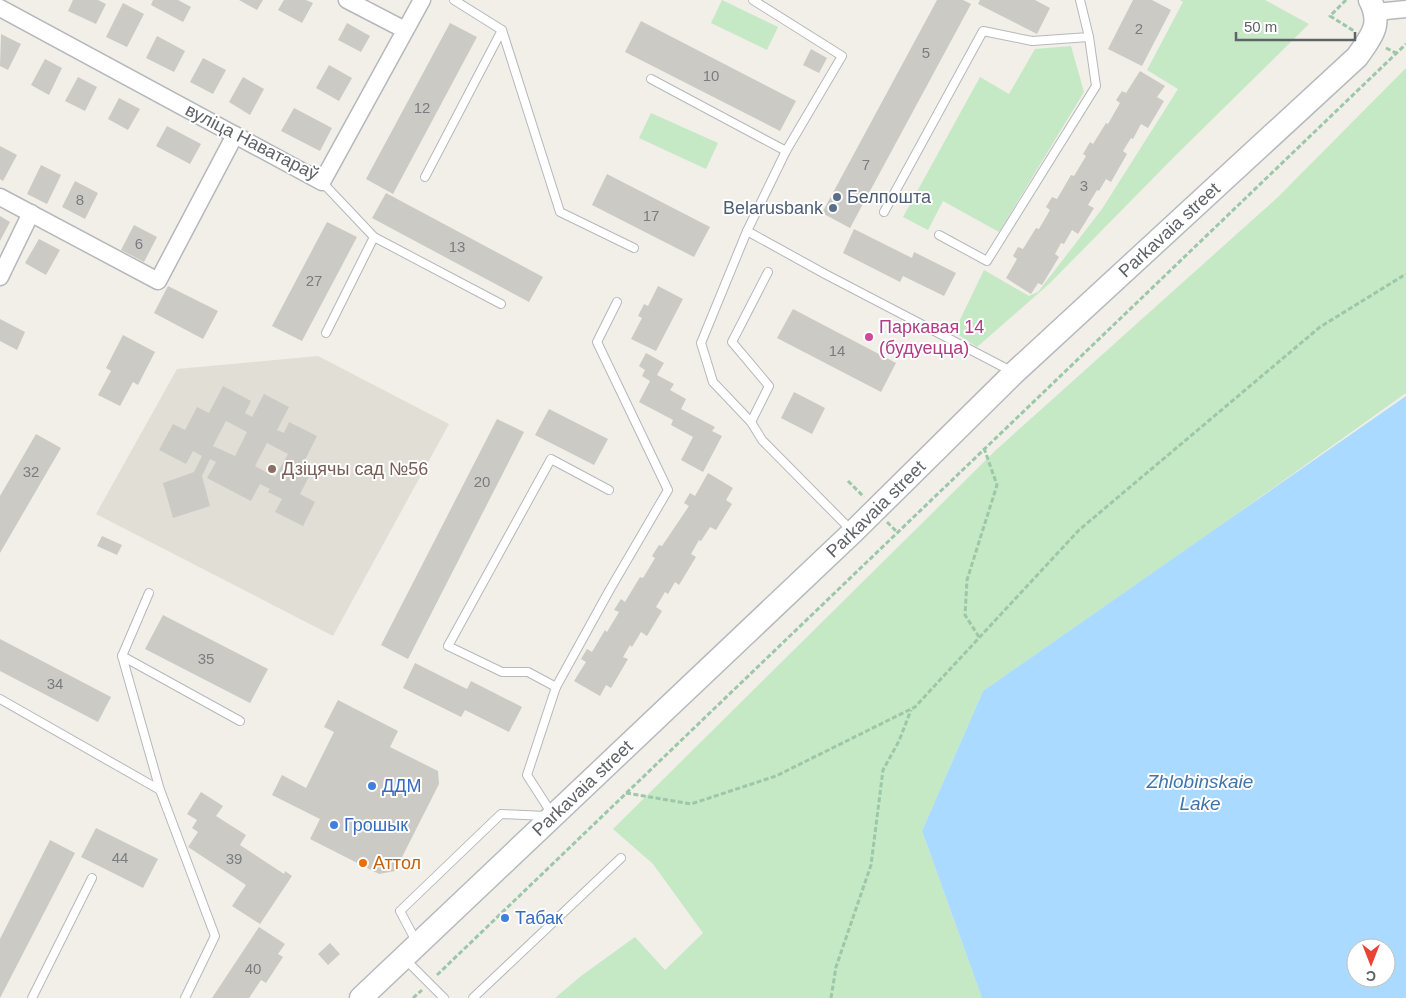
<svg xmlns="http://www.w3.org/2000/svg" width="1406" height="998" font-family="Helvetica,sans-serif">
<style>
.education{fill:#e1ded6}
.green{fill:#c5e8c5}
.water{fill:#aadaff;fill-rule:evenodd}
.building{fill:#cccac5;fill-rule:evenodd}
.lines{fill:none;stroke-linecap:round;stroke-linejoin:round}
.service-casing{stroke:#b5b8bc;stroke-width:10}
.minor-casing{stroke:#b5b8bc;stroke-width:19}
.secondary-casing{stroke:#b6babf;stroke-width:25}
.path{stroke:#9cc7a9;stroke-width:3;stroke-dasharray:5 2.5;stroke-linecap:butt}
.service{stroke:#fff;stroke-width:8}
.minor{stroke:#fff;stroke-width:16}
.secondary{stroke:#fff;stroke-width:22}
.service-dot{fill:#5c6f8a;stroke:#fff;stroke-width:2}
.hotel-dot{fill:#d1479c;stroke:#fff;stroke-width:2}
.education-dot{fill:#8d6e63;stroke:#fff;stroke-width:2}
.shop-dot{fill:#3f7fe0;stroke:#fff;stroke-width:2}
.food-dot{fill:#e8710a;stroke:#fff;stroke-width:2}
.labels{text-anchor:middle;stroke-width:4;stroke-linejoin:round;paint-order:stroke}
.number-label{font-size:15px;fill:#7a7d7f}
.street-label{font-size:18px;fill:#5f6368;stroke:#fff}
.service-label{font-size:18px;fill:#4e5e75;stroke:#fff;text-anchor:start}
.hotel-label{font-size:18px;fill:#b23c85;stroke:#fff;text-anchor:start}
.education-label{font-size:18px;fill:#785e54;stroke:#fff;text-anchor:start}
.shop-label{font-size:18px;fill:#366cbe;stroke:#fff;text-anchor:start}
.food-label{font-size:18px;fill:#c56008;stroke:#fff;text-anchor:start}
.water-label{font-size:19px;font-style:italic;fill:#4174aa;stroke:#fff}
</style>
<rect width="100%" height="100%" fill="#f1efe8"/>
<polygon class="education" points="318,356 449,424 333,636 96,514 177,369"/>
<g class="green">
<polygon points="722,0 778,27 767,50 711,23"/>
<polygon points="1180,0 1265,0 1309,24 1176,155 1049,284 977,347 954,332 984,270 1029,296 1038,292 1102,209 1178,89 1147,70 1183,2"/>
<polygon points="1071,46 1084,92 999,232 943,201 928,230 903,217 980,77 1009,94 1035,49"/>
<polygon points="1406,68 1406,393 1217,528 983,691 922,831 982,998 555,998 581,976 635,937 665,970 703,933 653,864 613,829 996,450 1278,197"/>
<polygon points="651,113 718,143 706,169 639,138"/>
</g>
<path class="water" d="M 1406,396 L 1406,998 L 982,998 L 922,831 L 983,691 ZM 1356,948 L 1386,948 L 1386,978 L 1356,978 Z"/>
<g class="building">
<polygon points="73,0 98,0 106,4 96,24 68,11"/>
<polygon points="153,0 178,0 191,7 183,22 151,5"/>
<polygon points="239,0 263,0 257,10"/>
<polygon points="284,0 306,0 313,3 302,23 278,10"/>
<polygon points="937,0 963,0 971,4 850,228 822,213"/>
<polygon points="980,0 1035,0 1050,8 1037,34 978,4"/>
<polygon points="1133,0 1152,0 1171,10 1142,66 1108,49"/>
<polygon points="123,3 144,14 127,47 106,37"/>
<polygon points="641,21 796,101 780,131 625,52"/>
<polygon points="347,23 370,36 361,52 338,40"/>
<polygon points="450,23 477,37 393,194 366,179"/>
<polygon points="1,34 21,44 8,70 0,66"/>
<polygon points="157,36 185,51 174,72 146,58"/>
<polygon points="811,49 827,58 819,73 803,65"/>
<polygon points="203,58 226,70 213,94 190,82"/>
<polygon points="45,59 62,68 49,95 31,85"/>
<polygon points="329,65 352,78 339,101 316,88"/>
<polygon points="1140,71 1165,86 1157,97 1164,101 1148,128 1141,124 1133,139 1131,138 1123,151 1127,154 1111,182 1106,179 1099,191 1097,190 1088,205 1094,208 1078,234 1072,230 1064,244 1061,243 1055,254 1059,257 1042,285 1038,283 1031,294 1006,278 1017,259 1013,256 1018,247 1023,249 1036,228 1039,229 1050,210 1046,207 1052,197 1057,199 1071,175 1074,176 1086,156 1083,154 1090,142 1093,144 1106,123 1108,124 1120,103 1116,100 1122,91 1126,93"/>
<polygon points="78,77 97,87 85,111 65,101"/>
<polygon points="243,77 264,89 250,115 229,102"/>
<polygon points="119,98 140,109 128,130 108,119"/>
<polygon points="294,108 332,128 320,151 281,131"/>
<polygon points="167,126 201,144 190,164 156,146"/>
<polygon points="0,146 17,155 3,181 0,179"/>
<polygon points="41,165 61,175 47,204 27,194"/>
<polygon points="607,174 710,227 694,257 592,205"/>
<polygon points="75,181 98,193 85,219 62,207"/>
<polygon points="386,193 543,277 529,302 372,218"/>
<polygon points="0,216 10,222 0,241"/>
<polygon points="327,222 357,237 302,341 272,326"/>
<polygon points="134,225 157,237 144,262 121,250"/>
<polygon points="854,229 912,258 914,252 956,273 944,296 903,276 900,282 843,253"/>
<polygon points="39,239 60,250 46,275 25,263"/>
<polygon points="168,286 218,311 203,339 154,313"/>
<polygon points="658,286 683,299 656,351 631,339 642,318 638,316 644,304 648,306"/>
<polygon points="793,309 896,363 881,392 777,338"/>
<polygon points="0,319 25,332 17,350 0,341"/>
<polygon points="123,335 155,352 138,385 133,382 120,406 98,395 111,371 106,368"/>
<polygon points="646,353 664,363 657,375 674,384 670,390 686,399 681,409 715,427 712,431 722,436 703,472 681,460 693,437 671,425 673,420 639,402 650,381 642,376 645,370 639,366"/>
<path d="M 223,386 L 251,401 L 245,413 L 252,417 L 264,394 L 289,407 L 277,430 L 284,433 L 289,422 L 317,436 L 304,462 L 314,467 L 300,494 L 315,502 L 303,526 L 275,512 L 282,499 L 268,492 L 270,489 L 260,484 L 251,501 L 207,478 L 216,462 L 210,459 L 202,476 L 210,506 L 173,518 L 163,483 L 194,472 L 202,456 L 193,451 L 186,464 L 159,450 L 173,424 L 185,430 L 197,407 L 209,413 ZM 226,421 L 247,432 L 235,456 L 213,446 ZM 267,443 L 288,454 L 275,477 L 255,466 Z"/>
<polygon points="794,392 825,408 812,434 781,418"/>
<polygon points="549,409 608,439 594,465 535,435"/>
<polygon points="497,419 524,432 408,659 381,645"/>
<polygon points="36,434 61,448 0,553 0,496"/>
<polygon points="708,473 733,488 726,500 732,504 716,530 710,527 701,541 699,540 691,554 696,557 679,585 675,582 668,594 665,592 656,607 662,611 647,636 641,632 632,647 630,645 623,657 628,659 611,688 606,685 600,696 574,681 586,662 581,659 587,649 592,652 605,630 607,632 619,612 614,610 621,599 625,602 640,577 643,578 655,558 652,556 659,545 662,546 689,506 684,503 690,493 695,496"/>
<polygon points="102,536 122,545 117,555 97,546"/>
<polygon points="163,615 268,669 250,703 145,649"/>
<polygon points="0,639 111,697 98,722 0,671"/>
<polygon points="415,663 467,689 471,681 522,707 509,732 465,710 461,717 403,688"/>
<polygon points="338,700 398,731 390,747 438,771 439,784 395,871 379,874 310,839 320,819 272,795 282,775 306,788 334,732 324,727"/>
<polygon points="201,792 223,806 216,816 246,835 240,845 284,874 285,871 292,876 260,924 232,906 246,885 188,847 198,832 192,828 197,820 187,814"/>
<polygon points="96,828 158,859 143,888 81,857"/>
<polygon points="50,840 75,853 0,998 0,939"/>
<polygon points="259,927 285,944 278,954 283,957 266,983 261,980 249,998 212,998"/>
<polygon points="330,943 340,954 328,965 318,954"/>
</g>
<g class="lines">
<g class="service-casing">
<g id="service">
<polyline points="454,0 502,30 560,212 634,248"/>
<polyline points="753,0 842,56 786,151 747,231 825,274 1013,372"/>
<polyline points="651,79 786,151"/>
<polyline points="425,177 502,30"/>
<polyline points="322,182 374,237 501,304"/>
<polyline points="884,212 983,31 1032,41 1089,37 1080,0"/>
<polyline points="747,231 701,343 713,382 751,422 762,440 852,531"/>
<polyline points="939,235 987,261 1096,86 1089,37"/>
<polyline points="326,333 374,237"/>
<polyline points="751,422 769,386 732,342 768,272"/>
<polyline points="122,656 149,593"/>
<polyline points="556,687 609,591 668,490 597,342 617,302"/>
<polyline points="0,699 160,790"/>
<polyline points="552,814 527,775 556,687 528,672 502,672 448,646 551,459 609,490"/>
<polyline points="417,943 400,911 501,814 546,816"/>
<polyline points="405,959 444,998"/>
<polyline points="32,998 92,878"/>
<polyline points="185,998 215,936 160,790 122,656 240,721"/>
<polyline points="473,998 621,858"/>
</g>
</g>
<g class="minor-casing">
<g id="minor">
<polyline points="347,0 405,30"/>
<polyline points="0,8 322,182 422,0"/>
<polyline points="1376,12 1406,9"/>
<polyline points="0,197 158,281 235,135"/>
<polyline points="0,277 31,213"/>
</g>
</g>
<g class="secondary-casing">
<g id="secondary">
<path id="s1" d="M 361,998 L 853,532 L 1014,373 L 1357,57 C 1371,37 1383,25 1370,0"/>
</g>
</g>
<g class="path">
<polyline points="1346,0 1330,16 1354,31"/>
<polyline points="1386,48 1396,53"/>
<polyline points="848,481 864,497"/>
<polyline points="887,522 897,532"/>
<polyline points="979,637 965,615 967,580 997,485 984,448"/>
<polyline points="626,793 691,804 776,776 915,707 1079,530 1320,327 1406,274"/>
<polyline points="437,975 1406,44"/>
<polyline points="413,998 422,990"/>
<polyline points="831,998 836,967 871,865 883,770 899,741 911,710"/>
</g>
<use href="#service" class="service"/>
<use href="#minor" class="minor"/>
<use href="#secondary" class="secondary"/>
</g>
<g class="service-dot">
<circle cx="837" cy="197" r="5"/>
<circle cx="833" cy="208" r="5"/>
</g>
<circle class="hotel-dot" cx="869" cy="337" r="5"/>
<circle class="education-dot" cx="272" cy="469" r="5"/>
<g class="shop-dot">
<circle cx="372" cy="786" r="5"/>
<circle cx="334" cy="825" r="5"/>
<circle cx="505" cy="918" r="5"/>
</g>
<circle class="food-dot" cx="363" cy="863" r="5"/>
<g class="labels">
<g class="number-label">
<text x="1139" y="34">2</text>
<text x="926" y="58">5</text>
<text x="711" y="81">10</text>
<text x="422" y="113">12</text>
<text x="866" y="170">7</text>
<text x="1084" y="191">3</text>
<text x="80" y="205">8</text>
<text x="651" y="221">17</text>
<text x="139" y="249">6</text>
<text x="457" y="252">13</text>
<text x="314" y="286">27</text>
<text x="837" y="356">14</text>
<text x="31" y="477">32</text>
<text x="482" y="487">20</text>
<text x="206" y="664">35</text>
<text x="55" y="689">34</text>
<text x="120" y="863">44</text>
<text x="234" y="864">39</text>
<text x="253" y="974">40</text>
</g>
<g class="street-label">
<text transform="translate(252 142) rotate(27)" y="6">вуліца Наватараў</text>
<text dy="6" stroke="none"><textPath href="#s1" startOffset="1115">Parkavaia street</textPath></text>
<text dy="6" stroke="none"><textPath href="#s1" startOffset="710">Parkavaia street</textPath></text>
<text dy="6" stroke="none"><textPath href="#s1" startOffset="305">Parkavaia street</textPath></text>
</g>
<g class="service-label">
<text x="847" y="203">Белпошта</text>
<text x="823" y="214" text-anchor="end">Belarusbank</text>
</g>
<g class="hotel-label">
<text x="879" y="333">Паркавая 14<tspan x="879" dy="21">(будуецца)</tspan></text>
</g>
<g class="education-label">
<text x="282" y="475">Дзіцячы сад №56</text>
</g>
<g class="shop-label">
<text x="382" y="792">ДДМ</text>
<text x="344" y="831">Грошык</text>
<text x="515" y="924">Табак</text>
</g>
<g class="food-label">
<text x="373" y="869">Аттол</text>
</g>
<g class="water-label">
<text x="1200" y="788">Zhlobinskaie<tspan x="1200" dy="22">Lake</tspan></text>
</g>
</g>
<g transform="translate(1371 963) rotate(180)"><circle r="24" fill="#ffffff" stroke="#bfc1c3"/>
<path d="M0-4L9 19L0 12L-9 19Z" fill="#ea4335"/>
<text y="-8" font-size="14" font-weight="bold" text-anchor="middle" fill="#5f6368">С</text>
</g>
<path d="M1236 32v8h119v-8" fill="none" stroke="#5f6368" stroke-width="2.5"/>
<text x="1244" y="32" font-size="15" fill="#5f6368" stroke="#ffffff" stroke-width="4" paint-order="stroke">50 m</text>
</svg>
